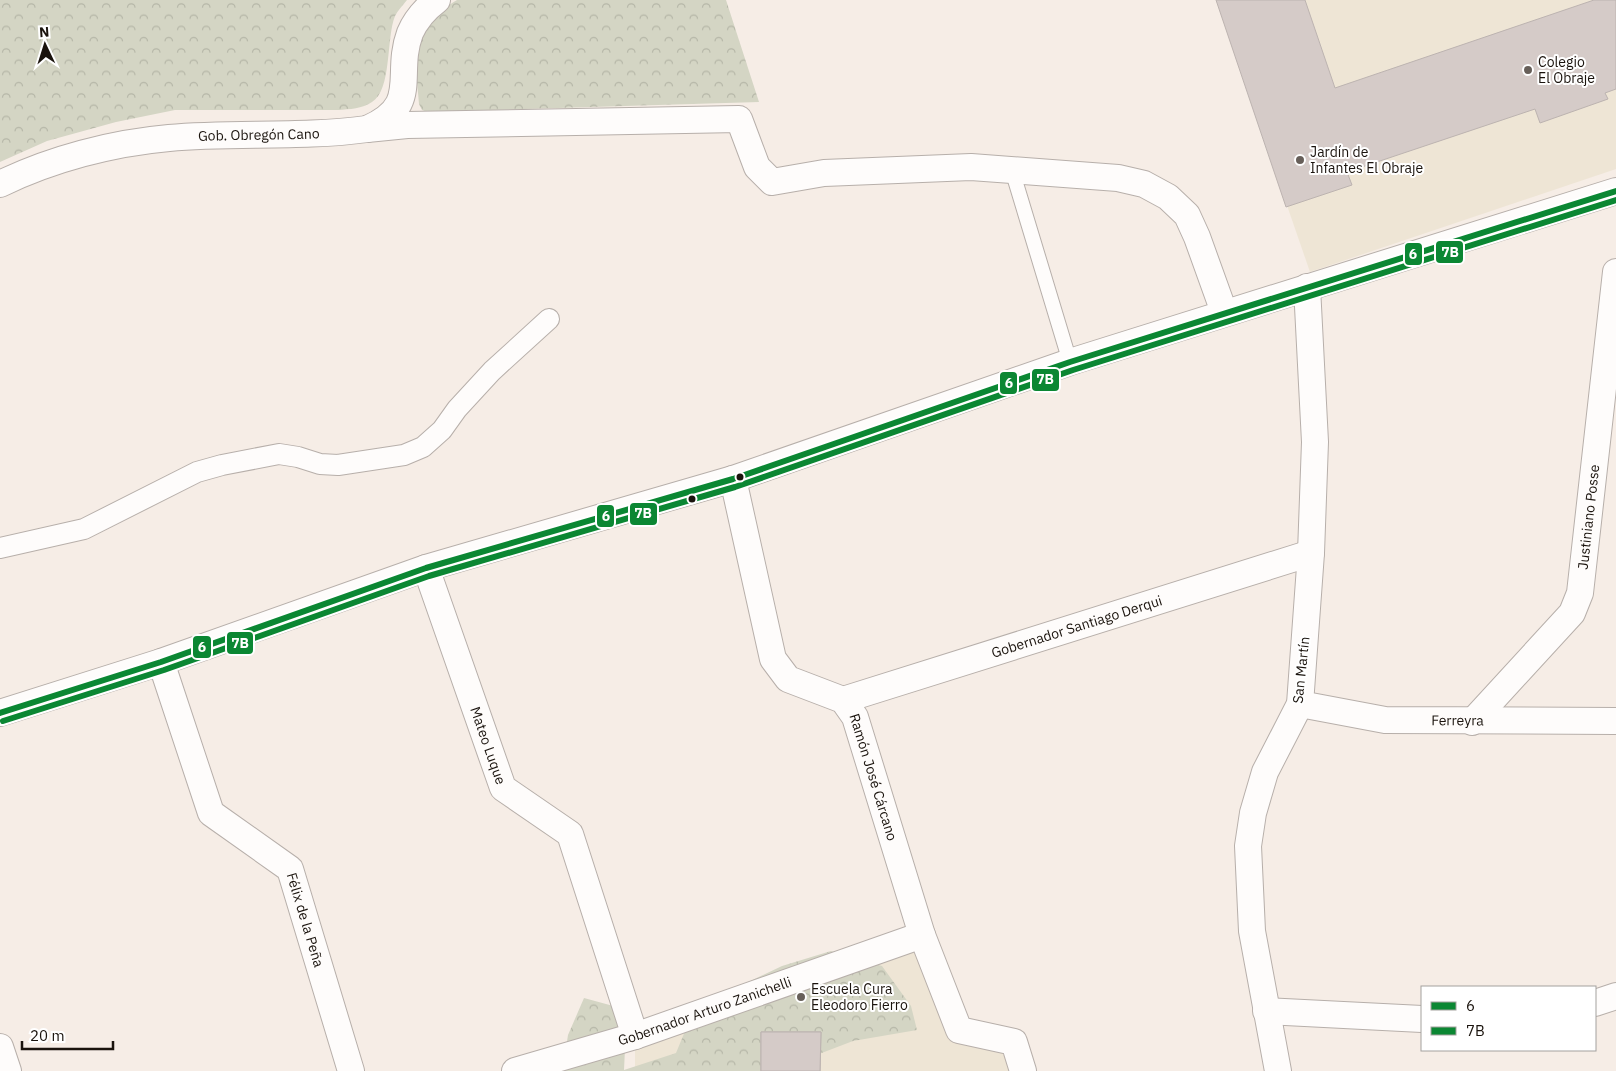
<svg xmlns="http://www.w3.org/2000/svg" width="1616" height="1071" font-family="'IBM Plex Sans',sans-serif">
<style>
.education{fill:#eee5d5}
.forest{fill:url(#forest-crowns)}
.building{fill:#d5cbc8;stroke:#bcb3b0}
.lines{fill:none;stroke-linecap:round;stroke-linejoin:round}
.service-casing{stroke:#b7afaa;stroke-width:16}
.pedestrian-casing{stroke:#b7afaa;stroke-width:22}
.minor-casing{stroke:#b7afaa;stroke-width:28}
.service{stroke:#fefcfb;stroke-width:14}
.pedestrian{stroke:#fefcfb;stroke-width:20}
.minor{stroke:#fefcfb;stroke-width:26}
.bus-1-casing{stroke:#fff;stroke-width:10}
.bus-2-casing{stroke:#fff;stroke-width:10}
.bus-1{stroke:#0b8733;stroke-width:6}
.bus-2{stroke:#0b8733;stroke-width:6}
.poi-dot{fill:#675f59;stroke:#fff;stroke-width:2}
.bus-dot{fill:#1a130d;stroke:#fff;stroke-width:2}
.labels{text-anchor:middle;stroke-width:4;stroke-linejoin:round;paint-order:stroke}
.poi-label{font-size:14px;fill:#1a130d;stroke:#fff;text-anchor:start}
.street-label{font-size:14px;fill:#1a130d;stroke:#fff}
.line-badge{stroke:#fff;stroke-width:2}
.badge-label{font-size:14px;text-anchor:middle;font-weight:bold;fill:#fff}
</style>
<defs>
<pattern id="forest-crowns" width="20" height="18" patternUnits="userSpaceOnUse" patternTransform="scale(1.25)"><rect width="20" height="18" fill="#d4d5c4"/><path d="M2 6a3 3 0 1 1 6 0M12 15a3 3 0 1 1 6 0" fill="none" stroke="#b5b6a7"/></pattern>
</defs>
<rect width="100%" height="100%" fill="#f6ede6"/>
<g class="education">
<polygon points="1216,0 1616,0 1616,169 1310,272"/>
<polygon points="922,935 959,1030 1014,1042 1023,1071 635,1071 635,1036"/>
</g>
<g class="forest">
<path d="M 0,0 L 407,0 C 403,5 398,10 395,16 C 386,38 392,90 372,102 C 362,109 350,109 338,110 L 175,110 L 116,122 L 47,141 L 0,162 Z"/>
<path d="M 457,0 L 726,0 L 759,102 L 427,112 L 422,110 L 419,104 C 418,89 415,72 417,57 C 419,34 437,11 457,0 Z"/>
<polygon points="831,951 882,966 911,1006 917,1030 853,1041 793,1064 789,1071 552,1071 563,1067 568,1035 584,998 617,1007 625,1049 624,1070 676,1053 695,1007 782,966"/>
</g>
<g class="building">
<polygon points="1216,0 1305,0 1335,88 1594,0 1616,0 1616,89 1605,93 1608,99 1540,123 1535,109 1347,172 1352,185 1286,207"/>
<polygon points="761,1032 821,1032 820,1071 761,1071"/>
<polygon points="761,1032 821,1032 820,1071 761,1071"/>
</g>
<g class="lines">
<g class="service-casing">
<polyline id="service" points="1012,170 1070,362"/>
</g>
<g class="pedestrian-casing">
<polyline id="pedestrian" points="0,548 84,529 197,472 222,465 279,454 298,457 320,464 338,465 404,455 423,447 442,430 457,409 492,371 549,319"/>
</g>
<g class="minor-casing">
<g id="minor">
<polyline points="367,129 407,125 739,119 757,167 772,182 824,173 971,167 1118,178 1144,184 1168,197 1187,215 1197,237 1224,312"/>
<path id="s1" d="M 0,184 C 51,159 112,143 169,138 C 234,132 301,138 367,129 C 422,105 394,76 410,33 C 416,19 425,9 437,0"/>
<path id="s2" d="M 733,479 L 773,659 L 788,679 L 843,700 L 855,717 L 922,935 L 959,1030 L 1014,1042 L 1023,1071"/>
<path id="s3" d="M 426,568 L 503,788 L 570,834 L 635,1036"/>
<path id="s4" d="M 161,662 L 211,813 L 290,869 L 351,1071"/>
<path id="s5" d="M 843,700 L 1311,553"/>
<path id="s6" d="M 1300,704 L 1385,720 L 1616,721"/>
<polyline points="0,713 161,662 426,568 733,479 1070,362 1616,191"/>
<path id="s7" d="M 1472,722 L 1572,613 L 1580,593 L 1616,272"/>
<polyline points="1595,1003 1616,996"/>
<polyline points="1266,1011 1422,1019"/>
<polyline points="0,1047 8,1071"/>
<path id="s8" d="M 515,1071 L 635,1036 L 922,935"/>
<polyline points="1278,1071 1252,931 1248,846 1253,813 1265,772 1300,704 1311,553 1315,442 1307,287"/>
</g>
</g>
<use href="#service" class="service"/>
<use href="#pedestrian" class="pedestrian"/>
<use href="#minor" class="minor"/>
<g class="bus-1-casing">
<polyline id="bus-1" points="0,713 161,662 426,568 733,479 1070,362 1616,191"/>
</g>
<g class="bus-2-casing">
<polyline id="bus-2" points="3,721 164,670 429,576 735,487 1073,370 1616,200"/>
</g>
<use href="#bus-1" class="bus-1"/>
<use href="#bus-2" class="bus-2"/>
</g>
<g class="poi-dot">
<circle cx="1528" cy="70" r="5"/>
<circle cx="1300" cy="160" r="5"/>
<circle cx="801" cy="997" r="5"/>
</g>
<g class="bus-dot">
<circle cx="740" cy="477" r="4.5"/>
<circle cx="692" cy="499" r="4.5"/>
</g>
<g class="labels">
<g class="poi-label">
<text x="1538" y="67">Colegio<tspan x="1538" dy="16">El Obraje</tspan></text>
<text x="1310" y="157">Jardín de<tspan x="1310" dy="16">Infantes El Obraje</tspan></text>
<text x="811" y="994">Escuela Cura<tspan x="811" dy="16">Eleodoro Fierro</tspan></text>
</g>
<g class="street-label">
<text dy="5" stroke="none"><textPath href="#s1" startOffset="266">Gob. Obregón Cano</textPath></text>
<text dy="5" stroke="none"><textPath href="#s7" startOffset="246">Justiniano Posse</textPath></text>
<text dy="5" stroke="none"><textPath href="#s5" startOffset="245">Gobernador Santiago Derqui</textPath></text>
<text transform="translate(1301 670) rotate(-84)" y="5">San Martín</text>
<text dy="5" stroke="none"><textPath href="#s6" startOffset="159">Ferreyra</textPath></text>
<text dy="5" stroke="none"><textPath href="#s3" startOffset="188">Mateo Luque</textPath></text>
<text dy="5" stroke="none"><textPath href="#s2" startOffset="352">Ramón José Cárcano</textPath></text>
<text dy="5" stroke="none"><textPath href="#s4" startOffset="309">Félix de la Peña</textPath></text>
<text dy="5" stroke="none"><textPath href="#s8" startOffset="199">Gobernador Arturo Zanichelli</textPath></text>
</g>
</g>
<g class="line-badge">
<rect x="1435" y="240" width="29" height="24" rx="5" fill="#0b8733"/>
<rect x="1404" y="242" width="19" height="24" rx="5" fill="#0b8733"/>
<rect x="1031" y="368" width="29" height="24" rx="5" fill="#0b8733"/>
<rect x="999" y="371" width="19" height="24" rx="5" fill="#0b8733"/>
<rect x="629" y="502" width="29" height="24" rx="5" fill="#0b8733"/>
<rect x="596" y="504" width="19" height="24" rx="5" fill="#0b8733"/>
<rect x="226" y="631" width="28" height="24" rx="5" fill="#0b8733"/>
<rect x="192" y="635" width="20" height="24" rx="5" fill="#0b8733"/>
</g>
<g class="badge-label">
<text x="1450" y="257">7B</text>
<text x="1413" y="259">6</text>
<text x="1045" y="384">7B</text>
<text x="1009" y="388">6</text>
<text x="643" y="518">7B</text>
<text x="606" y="521">6</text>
<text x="240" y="648">7B</text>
<text x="202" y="652">6</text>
</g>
<rect x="1421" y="986" width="175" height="65" fill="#ffffff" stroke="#a3a19e"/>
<rect x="1431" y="1002" width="25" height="8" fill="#0b8733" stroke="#a3a19e"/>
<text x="1466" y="1011" font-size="15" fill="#1a130d">6</text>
<rect x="1431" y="1027" width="25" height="8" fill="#0b8733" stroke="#a3a19e"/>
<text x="1466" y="1036" font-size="15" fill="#1a130d">7B</text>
<g transform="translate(45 45) rotate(356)" stroke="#ffffff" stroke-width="4" paint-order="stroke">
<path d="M0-4L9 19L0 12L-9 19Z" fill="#1a130d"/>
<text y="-8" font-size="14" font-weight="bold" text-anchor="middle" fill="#1a130d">N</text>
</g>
<path d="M22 1041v8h91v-8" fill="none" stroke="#1a130d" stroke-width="2.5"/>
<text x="30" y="1041" font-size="15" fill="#1a130d" stroke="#ffffff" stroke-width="4" paint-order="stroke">20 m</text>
</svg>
